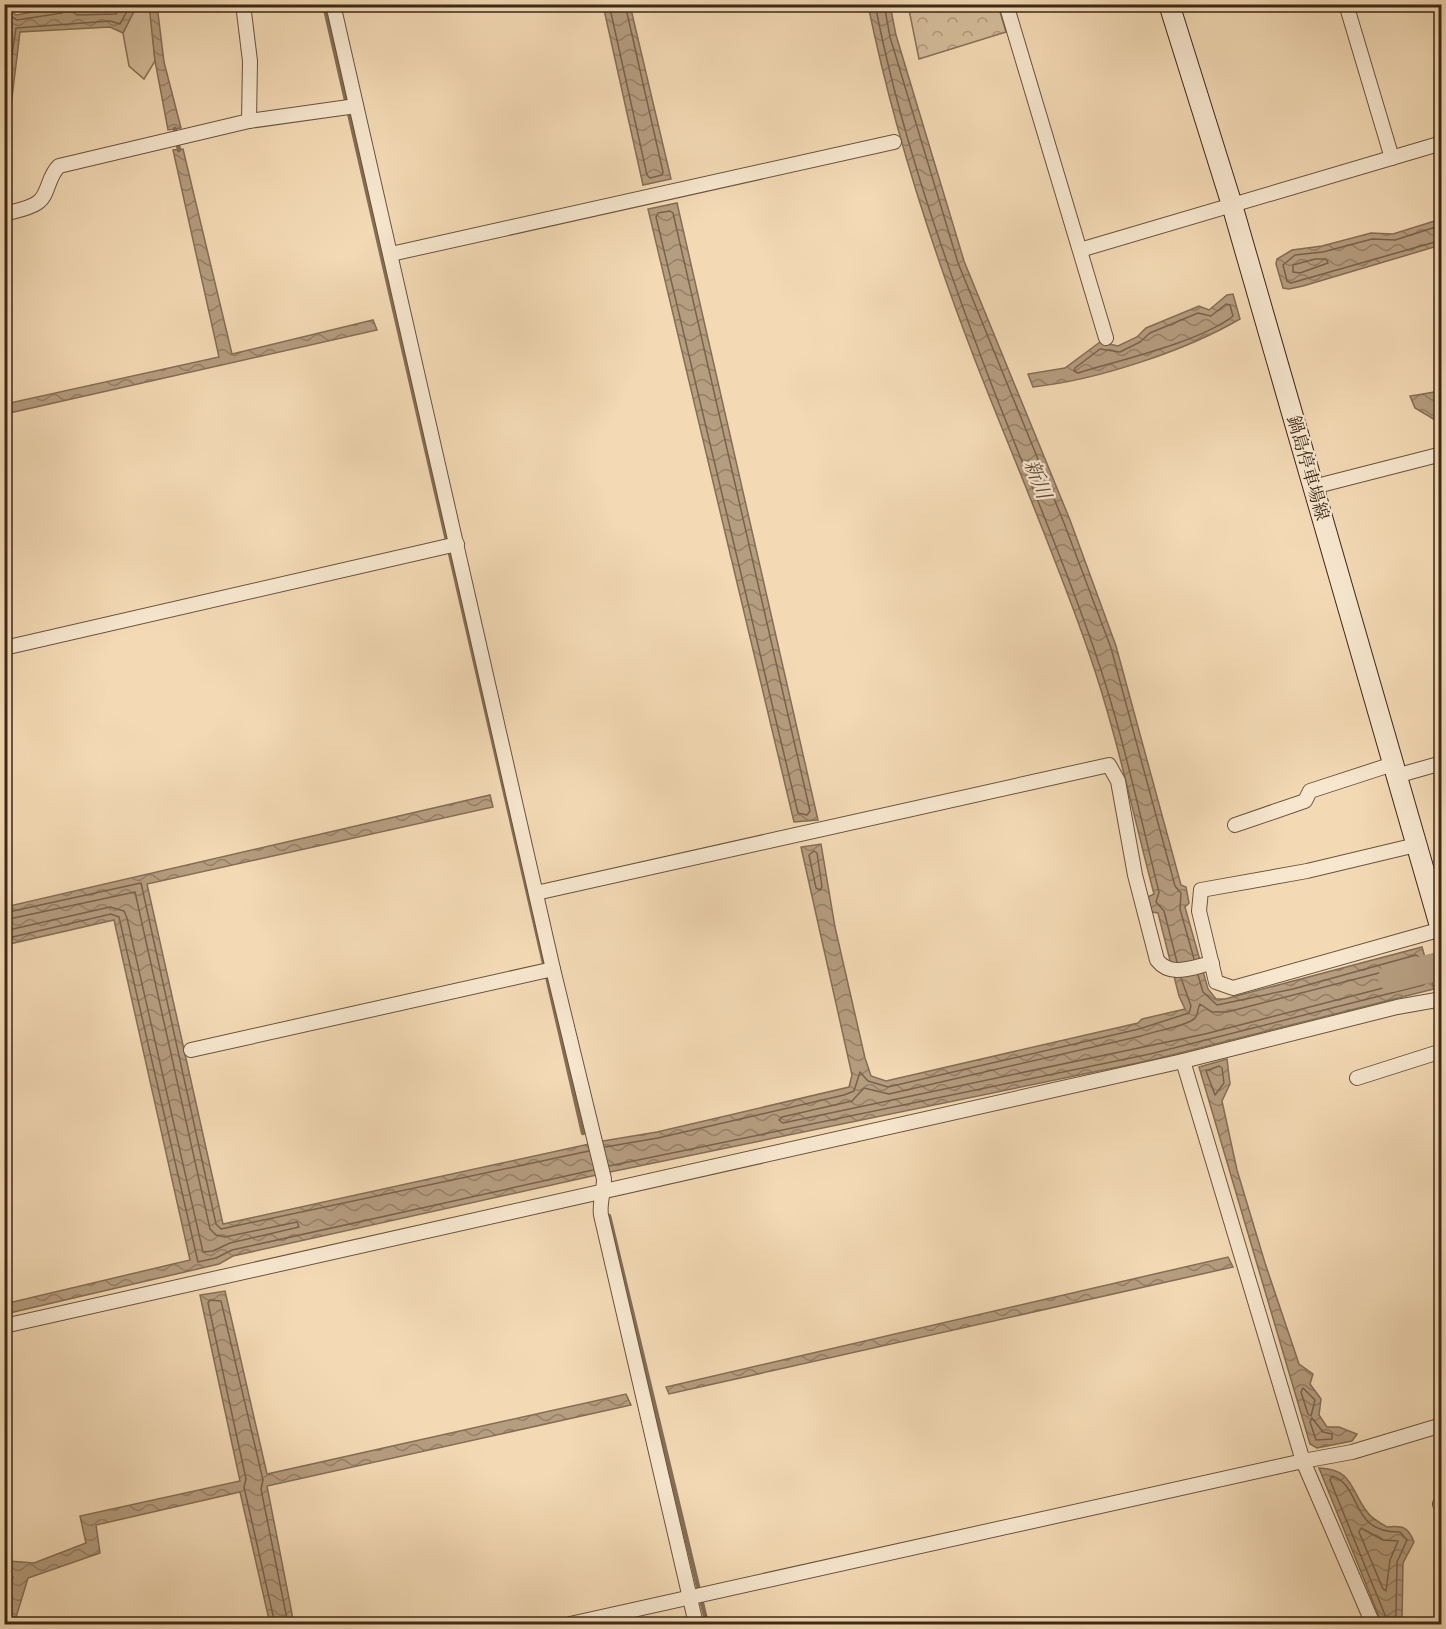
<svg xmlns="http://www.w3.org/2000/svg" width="1446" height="1629" font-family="Alegreya,'Noto Serif JP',serif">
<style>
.green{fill:#d4bc9a;stroke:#887258;stroke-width:1.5}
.park{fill:url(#park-crowns);stroke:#887258;stroke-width:1.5}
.water{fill:url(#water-waves);stroke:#856e55;stroke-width:1.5}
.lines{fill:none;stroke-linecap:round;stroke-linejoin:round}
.shore{stroke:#79624b;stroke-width:1.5}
.stream{stroke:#856e55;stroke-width:4.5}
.river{stroke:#b59d7f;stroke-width:28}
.street-casing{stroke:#6a543e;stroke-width:16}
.secondary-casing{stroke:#3d2817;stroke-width:22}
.street{stroke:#f7e7cf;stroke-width:14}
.secondary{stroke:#f7e7cf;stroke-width:20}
.labels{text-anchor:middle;stroke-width:4.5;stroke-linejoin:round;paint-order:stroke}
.street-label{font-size:18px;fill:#3d2817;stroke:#f7e7cf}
.water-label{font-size:20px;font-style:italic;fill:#614b36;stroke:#f7e7cf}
</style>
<defs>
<pattern id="park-crowns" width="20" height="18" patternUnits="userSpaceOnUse" patternTransform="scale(1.5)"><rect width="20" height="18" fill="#d4bc9a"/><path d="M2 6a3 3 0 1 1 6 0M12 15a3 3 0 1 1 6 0" fill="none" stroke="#ad997d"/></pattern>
<pattern id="water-waves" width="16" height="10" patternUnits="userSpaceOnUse" patternTransform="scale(1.5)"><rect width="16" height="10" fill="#b59d7f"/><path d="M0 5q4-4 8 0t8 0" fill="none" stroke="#948067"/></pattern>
</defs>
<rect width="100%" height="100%" fill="#f3dab5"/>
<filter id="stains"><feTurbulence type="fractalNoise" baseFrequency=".00333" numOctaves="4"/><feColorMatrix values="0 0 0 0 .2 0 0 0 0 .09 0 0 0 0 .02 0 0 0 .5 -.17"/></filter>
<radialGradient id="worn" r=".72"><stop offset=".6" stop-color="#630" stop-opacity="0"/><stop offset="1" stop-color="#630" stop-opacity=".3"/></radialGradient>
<polygon class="green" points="137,5 150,5 155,61 144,79 129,66 123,33"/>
<polygon class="park" points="908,5 998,5 1006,32 919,59"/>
<g class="water">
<polygon points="4,5 16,15 72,5 100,7 137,5 123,33 110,27 20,32 10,114 5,116"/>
<polygon points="149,5 157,5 164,62 181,128 168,130 155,61"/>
<polygon points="603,5 630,5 671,179 643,185"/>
<path d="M 868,5 L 890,5 L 896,35 L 964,261 L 1070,520 L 1116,646 L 1181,885 L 1186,887 L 1189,903 L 1185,907 L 1208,989 L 1216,999 L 1225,999 L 1422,947 L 1434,989 L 1152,1060 L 610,1172 L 233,1256 L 219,1264 L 5,1314 L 4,1304 L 190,1260 L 114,920 L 5,945 L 5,907 L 490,795 L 493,807 L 147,884 L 223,1224 L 603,1141 L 657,1132 L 849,1087 L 852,1075 L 801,847 L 821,844 L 835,927 L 865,1058 L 871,1076 L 886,1081 L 1138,1023 L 1142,1019 L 1185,1009 L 1179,996 L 1158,913 L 1152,912 L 1148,897 L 1154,894 C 1133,814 1116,731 1089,653 C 1055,554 1013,458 975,360 C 932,248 892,122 868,5 Z"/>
<polygon points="183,149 232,354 373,320 377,330 5,414 5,404 219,357 173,150"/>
<polygon points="677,203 818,820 794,822 648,209"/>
<polygon points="1441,219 1441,245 1303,286 1289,289 1283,288 1276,264 1277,259 1292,250 1322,246 1371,233 1393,234"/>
<path d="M 1233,294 L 1240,319 C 1185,351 1097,380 1033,387 L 1028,374 L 1065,368 L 1100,342 L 1118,346 L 1137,337 L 1146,328 L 1199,306 L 1209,310 L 1227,295 Z"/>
<polygon points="1441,391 1441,418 1435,420 1415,408 1410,396"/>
<polygon points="1227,1059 1230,1084 1222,1101 1237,1170 1265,1263 1299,1364 1313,1374 1310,1384 1321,1399 1319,1415 1327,1427 1339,1427 1357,1434 1352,1441 1317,1448 1310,1444 1199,1067"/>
<polygon points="1228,1257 1233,1267 669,1394 666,1387"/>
<polygon points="225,1291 267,1474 626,1394 631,1405 267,1486 294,1624 270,1624 240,1492 96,1525 100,1553 28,1578 14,1624 5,1624 5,1604 13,1577 7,1572 9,1561 34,1563 86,1543 80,1516 240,1481 200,1295"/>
<path d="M 1319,1468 C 1354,1469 1350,1491 1368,1513 C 1372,1519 1381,1523 1387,1527 C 1403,1525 1408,1527 1414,1542 L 1403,1563 L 1402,1620 L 1393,1624 L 1382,1624 Z"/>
</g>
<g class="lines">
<g class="shore">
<polyline points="75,4 74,13 77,15 116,14 122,4"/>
<polyline points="609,4 647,175 650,178 662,175 663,172 625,4"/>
<path d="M 875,4 C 898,123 938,241 980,354 C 1017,454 1061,551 1095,652 C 1122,730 1139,812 1159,892 L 1156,902 L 1164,911 L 1177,962"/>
<polyline points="884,4 890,37 958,263 1064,523 1111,648 1175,886 1181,893 1180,909 1194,959"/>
<polyline points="4,12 17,20 62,13 67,4"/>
<polyline points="4,109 16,28 110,21 120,24 131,4"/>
<polygon points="670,211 673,213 810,811 807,815 798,813 656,217 658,213"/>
<polyline points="1442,225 1395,240 1372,239 1323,252 1295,255 1283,265 1287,281 1291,283 1442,240"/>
<polygon points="1315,259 1326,259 1328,263 1300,273 1293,272 1293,265"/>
<path d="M 1226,304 L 1230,305 L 1233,316 C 1200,342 1120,360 1078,373 L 1074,371 L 1075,368 L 1100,349 L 1120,352 L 1140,342 L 1150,333 L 1198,313 L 1211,316 Z"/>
<polygon points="814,851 817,853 822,887 820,890 816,888 809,855"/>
<polyline points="4,913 141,883 216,1224 221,1229 589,1151"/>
<polyline points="4,920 135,892 210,1229 216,1235 225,1237 297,1222 299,1227 230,1243 213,1251 203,1252 127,918 124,911 110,907 4,931"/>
<polyline points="4,939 111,914 119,917 198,1262 216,1258 232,1250 593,1170"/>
<path d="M 1410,965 L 1414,967 L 1416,977 L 1414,980 L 1205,1034 L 783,1123 L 779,1120 L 782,1117 L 852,1101 L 864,1088 L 889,1094 L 1141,1036 C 1153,1031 1189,1026 1196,1017 C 1198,1013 1198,1007 1200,1004 L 1212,1012 L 1227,1012 Z"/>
<polygon points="1219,1066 1222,1068 1224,1083 1215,1095 1206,1071"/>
<polyline points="605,1147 658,1138 844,1095 854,1091 860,1072 868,1081 888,1087 1139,1029 1189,1013 1191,1006 1181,978"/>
<polyline points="609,1166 1150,1054 1423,985 1426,983 1419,957 1416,955 1293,989 1217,1005 1203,992 1198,975"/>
<polygon points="1303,1388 1315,1400 1311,1416 1308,1414 1301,1392"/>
<polygon points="1312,1418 1323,1432 1332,1434 1332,1439 1316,1440 1310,1422"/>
<path d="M 1332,1476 C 1363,1486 1349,1533 1400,1532 L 1407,1540 L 1397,1562 L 1396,1615 L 1391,1621 L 1387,1620 L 1330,1480 Z"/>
<polygon points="1361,1528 1383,1540 1398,1541 1390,1560 1386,1591 1383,1589 1359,1532"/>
<polyline points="275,1624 244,1487 246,1479 208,1303 210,1300 221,1301 263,1480 261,1489 288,1624"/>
</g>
<g class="stream">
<polyline points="324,4 583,1133"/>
<polyline points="175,129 179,150"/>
<polyline points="609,1216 707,1624"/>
</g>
<polyline class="river" points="1392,978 1442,965"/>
<g class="street-casing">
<g id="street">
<polyline points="243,4 250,61 249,121"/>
<path d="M 333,4 L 553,969 L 604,1179 C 604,1192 599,1203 601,1215 L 696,1624"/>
<polyline points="1006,4 1106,338"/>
<polyline points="1346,4 1392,158"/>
<path d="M 4,214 C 15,211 28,209 37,203 C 49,196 47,177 59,166 L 249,121 L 356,106"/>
<polyline points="1080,250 1442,143"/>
<polyline points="391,254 894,142"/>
<polyline points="1313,487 1442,454"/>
<polyline points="4,648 457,544"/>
<polyline points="1396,776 1442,763"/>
<polyline points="1235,825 1305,801 1310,791 1393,764"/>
<polyline points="1416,845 1307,871 1201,890 1199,911 1216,982 1233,988 1442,929"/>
<path d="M 536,893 L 1109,765 L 1118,781 L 1135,875 L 1157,960 C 1171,978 1192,967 1212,963"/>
<polyline points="191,1050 553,969"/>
<polyline points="1183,1061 1303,1461 1373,1624"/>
<polyline points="1357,1078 1442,1051"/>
<polyline points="4,1326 1183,1061 1397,1007 1442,999"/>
<polyline points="1440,1504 1442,1503"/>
<polyline points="570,1624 1303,1461 1352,1452 1442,1425"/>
</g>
</g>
<g class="secondary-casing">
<polyline id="secondary" points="1169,4 1232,205 1442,933"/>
</g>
<use href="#street" class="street"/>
<use href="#secondary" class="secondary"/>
</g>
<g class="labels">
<g class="street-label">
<text transform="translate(1308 468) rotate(74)" y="6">鍋島停車場線</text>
</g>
<g class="water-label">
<text transform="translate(1038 479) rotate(69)" y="7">新川</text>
</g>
</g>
<rect width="1446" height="1629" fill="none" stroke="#f3dab5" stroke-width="24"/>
<rect x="6" y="6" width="1434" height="1617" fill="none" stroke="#3d2817" stroke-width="3"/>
<rect x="12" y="12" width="1422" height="1605" fill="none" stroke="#3d2817" stroke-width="1.5"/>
<rect width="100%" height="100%" filter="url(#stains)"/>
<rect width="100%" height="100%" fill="url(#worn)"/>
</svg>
